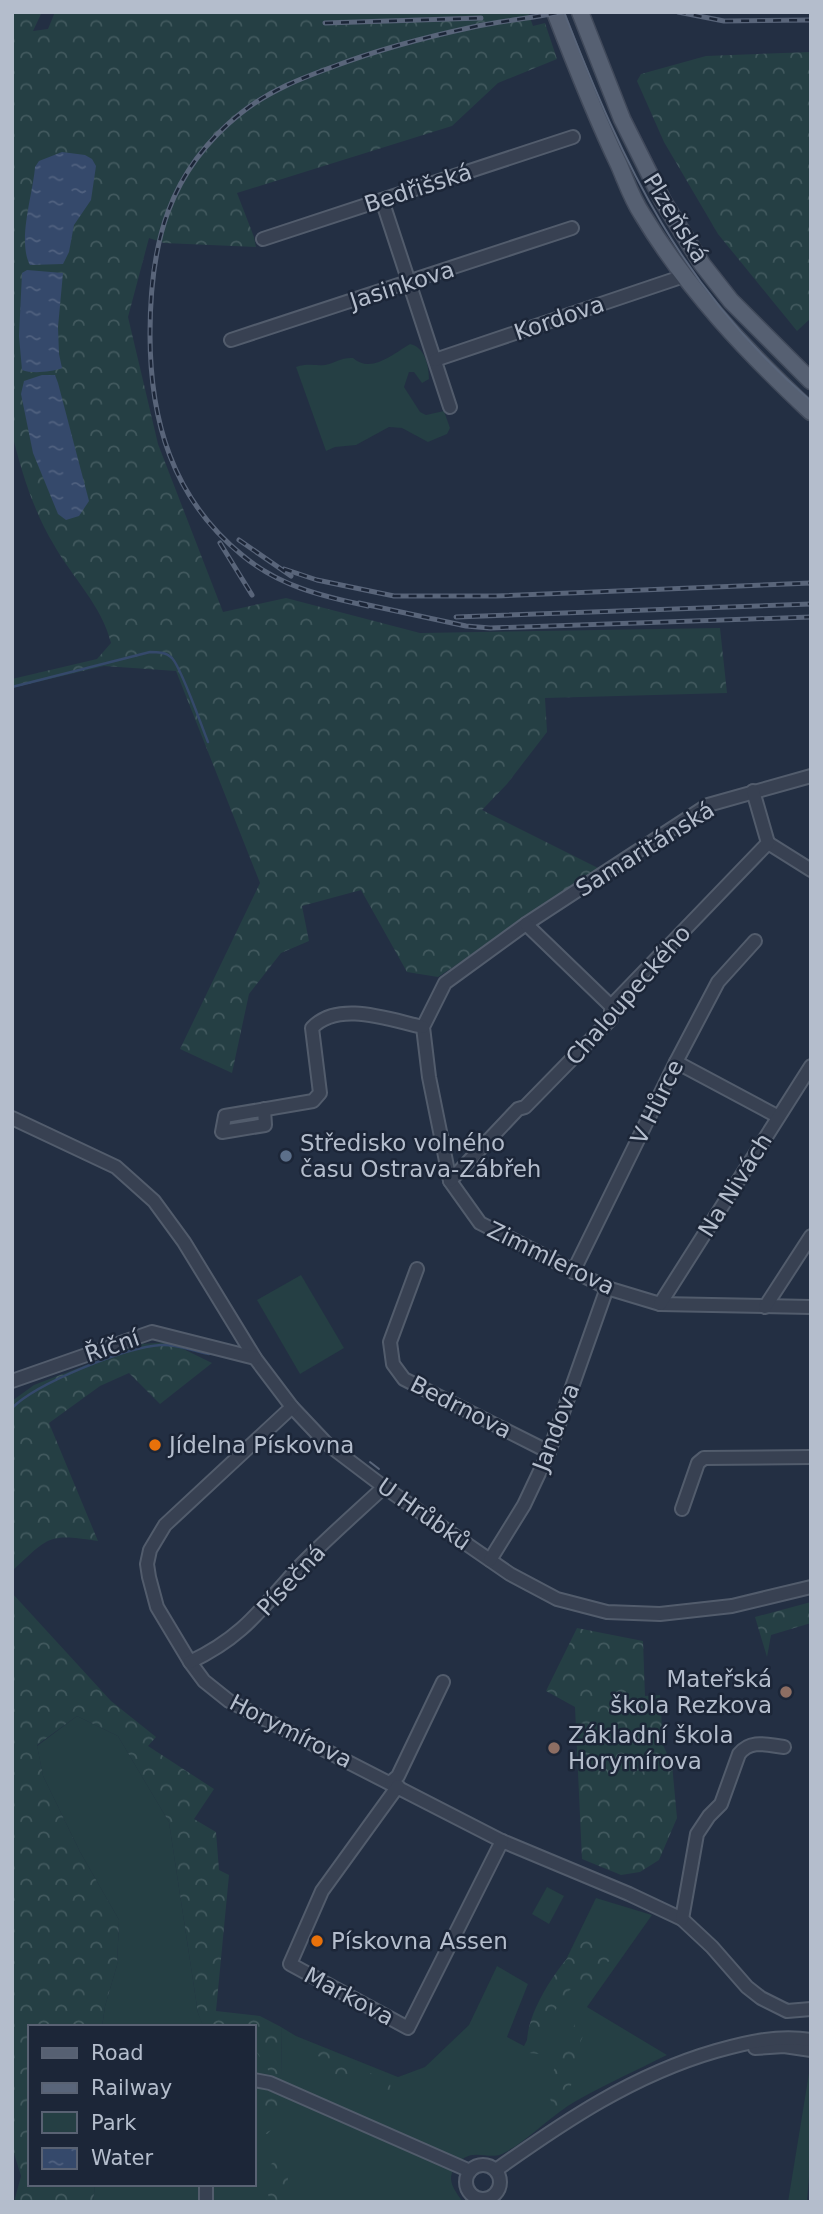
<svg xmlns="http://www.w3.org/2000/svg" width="823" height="2214" font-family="'DejaVu Sans',sans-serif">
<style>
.green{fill:#253f44}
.forest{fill:url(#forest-crowns)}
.water{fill:url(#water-ripples)}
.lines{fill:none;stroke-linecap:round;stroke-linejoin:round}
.stream{stroke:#35496b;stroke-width:2.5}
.minor-casing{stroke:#525c6c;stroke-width:16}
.major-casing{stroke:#414a5b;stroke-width:19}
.minor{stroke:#384152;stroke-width:12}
.major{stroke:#566072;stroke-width:16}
.tram{stroke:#59657a;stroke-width:2}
.rail-casing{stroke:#59657a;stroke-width:5}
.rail{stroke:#1c2638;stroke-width:2.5;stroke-dasharray:8;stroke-linecap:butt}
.service-dot{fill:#5c6f8a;stroke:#1c2638;stroke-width:2.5}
.food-dot{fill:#e8710a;stroke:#1c2638;stroke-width:2.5}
.education-dot{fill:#8d6e63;stroke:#1c2638;stroke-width:2.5}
.labels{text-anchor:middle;stroke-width:5;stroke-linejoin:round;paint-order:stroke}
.street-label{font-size:23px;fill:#b4bdcc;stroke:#1c2638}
.poi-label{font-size:23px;fill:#b4bdcc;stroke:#1c2638;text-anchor:start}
</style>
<defs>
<pattern id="forest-crowns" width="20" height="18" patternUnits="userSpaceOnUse" patternTransform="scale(1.75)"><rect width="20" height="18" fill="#253f44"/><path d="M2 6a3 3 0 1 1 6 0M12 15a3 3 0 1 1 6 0" fill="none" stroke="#42595e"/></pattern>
<pattern id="water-ripples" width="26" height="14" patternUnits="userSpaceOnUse" patternTransform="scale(1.75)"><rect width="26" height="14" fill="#35496b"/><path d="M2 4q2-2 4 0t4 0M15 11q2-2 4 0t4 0" fill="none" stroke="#50617f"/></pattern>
</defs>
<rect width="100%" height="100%" fill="#232f43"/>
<g class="green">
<path d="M 410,344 C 425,347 429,366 429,379 L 422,383 L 414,372 L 409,372 L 404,387 L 420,412 L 426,415 L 444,411 L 450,428 L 447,434 L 428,442 L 402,428 L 389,427 L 356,445 L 335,447 L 326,451 L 296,367 C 308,363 313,366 325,365 C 335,363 342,357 353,358 C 371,374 393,354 410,344 Z"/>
<polygon points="301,1275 344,1348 300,1374 257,1300"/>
<polygon points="77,1716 118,1736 169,1822 198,2013 204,2027 102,2027 105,2006 117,1965 119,1920 80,1852 43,1776 37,1746"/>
<polygon points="547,1887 564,1896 549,1924 532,1914"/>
<path d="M 596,1898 L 652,1915 L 587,2007 L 667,2055 C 637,2070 606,2084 576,2101 C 551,2115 527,2142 502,2154 C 486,2161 469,2144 454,2169 C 446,2181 456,2192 463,2202 L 93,2202 L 95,2184 L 254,2184 L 254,2048 L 282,2076 L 281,2027 L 296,2036 L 398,2077 L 425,2067 L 469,2025 L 497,1966 L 528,1984 L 507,2037 L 524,2046 Z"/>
<polygon points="811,2061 810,2165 807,2202 788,2202"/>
</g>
<g class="forest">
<path d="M 12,12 L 42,12 L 33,31 L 48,29 L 55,12 L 528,12 L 533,26 L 545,23 L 557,59 L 498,83 L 452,126 L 237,193 L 254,237 L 256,247 L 164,243 L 149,238 L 128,317 L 158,444 L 223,612 L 286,598 L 420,633 L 720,628 L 727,693 L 545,698 L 547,732 L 507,784 L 482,810 L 600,869 L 438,977 L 407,972 L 361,890 L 302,906 L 309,941 L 281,953 L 249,994 L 232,1073 L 180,1049 L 260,883 L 176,671 L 104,666 L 12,688 L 12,679 L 97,659 L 111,643 C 102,606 72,577 54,545 C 33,510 22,473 12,434 Z"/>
<polygon points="811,52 811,318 797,331 718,234 664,142 637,81 641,74 706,56"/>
<path d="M 169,1342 L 212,1363 L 160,1404 L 129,1373 L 100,1386 L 49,1423 L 98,1541 C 47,1533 49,1537 12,1571 L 12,1401 L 34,1385 L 141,1344 Z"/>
<polygon points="12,1593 111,1701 156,1737 148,1746 214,1789 194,1819 216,1832 219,1870 229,1875 216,2011 260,2016 281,2027 282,2076 272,2076 254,2048 254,2027 203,2026 198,2013 169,1822 118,1736 77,1716 37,1745 43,1776 80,1852 119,1920 117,1965 105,2006 102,2027 30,2027 30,2184 95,2184 93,2202 14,2202 21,2176 12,2147"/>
<polygon points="811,1602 811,1623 771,1635 767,1657 755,1617"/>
<polygon points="577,1628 643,1641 645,1696 660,1695 663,1745 672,1764 677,1818 659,1860 640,1872 621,1875 582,1859 575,1707 546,1691"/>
<path d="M 589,1938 L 602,1939 L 613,1959 L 598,1968 L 597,1980 L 594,1985 L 590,1986 L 586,1980 C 569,1982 551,2016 545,2032 C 542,2038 541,2046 539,2054 L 529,2053 C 517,2023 564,1953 589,1938 Z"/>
<polygon points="584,2010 589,2012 592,2017 577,2049 569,2098 560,2107 554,2108 550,2099 552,2074 580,2013"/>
<polygon points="318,2047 390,2083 392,2101 389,2103 382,2088 364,2080 346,2084 332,2072 321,2070 325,2060 324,2057 316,2056 312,2053 313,2049"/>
<polygon points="274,2088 279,2093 277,2112 283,2126 273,2128 267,2134 262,2133 260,2119 266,2113 263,2094 268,2089"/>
<path d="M 279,2161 L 286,2164 L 288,2172 L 288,2202 L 265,2202 L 269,2197 C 264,2182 263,2176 272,2163 Z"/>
</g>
<g class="water">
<path d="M 62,152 L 85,155 L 92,159 L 96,166 L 91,200 L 74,225 L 69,252 L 63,264 L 30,265 C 17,241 33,194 35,167 L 39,161 Z"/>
<path d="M 27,270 L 63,273 L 58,327 L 59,354 L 62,368 C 51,372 32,374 22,370 L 19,336 L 22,273 Z"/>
<polygon points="42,375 55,375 58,383 89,501 79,516 66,520 58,514 33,453 21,394 24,381"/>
</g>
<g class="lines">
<g class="stream">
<path d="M 12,687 L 150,652 C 157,652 166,652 172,658 C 182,669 201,725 208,742"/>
<path d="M 12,1408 C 37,1383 126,1347 161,1345 C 176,1344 194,1351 209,1354"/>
</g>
<g class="minor-casing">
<g id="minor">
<polyline points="382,200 450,407"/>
<polyline points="263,239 573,137"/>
<polyline points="231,340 572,228"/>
<polyline points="435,360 684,276"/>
<polyline points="811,776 708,805 526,924 445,983 423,1027 429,1077 450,1181 480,1223 607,1288 660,1304 811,1307"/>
<polyline points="768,843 811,870"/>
<polyline points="526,924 611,1006"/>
<polyline points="676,1062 777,1116"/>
<path d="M 264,1109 L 265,1125 L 222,1132 L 225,1116 L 313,1101 L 320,1093 L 312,1028 C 338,1000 390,1020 423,1027"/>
<polyline points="12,1118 116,1167 154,1201 184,1242 255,1358 292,1407 326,1443 384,1487 510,1574 557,1599 607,1612 660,1614 732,1606 811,1587"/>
<polyline points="450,1181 518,1109 525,1107 611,1019 611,1006 768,843 753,791"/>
<polyline points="417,1269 390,1342 393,1364 404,1379 549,1452"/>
<polyline points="573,1272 676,1062 718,982 755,941"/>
<polyline points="660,1304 811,1066"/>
<polyline points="765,1307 811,1236"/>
<polyline points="12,1381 152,1332 255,1358"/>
<polyline points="292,1407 165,1525 150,1550 147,1564 149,1577 157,1607 190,1662 204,1681 229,1701 502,1841 629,1894 682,1919 712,1947 747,1987 761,1998 787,2011 811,2009"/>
<polyline points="682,1509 698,1463 704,1458 811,1457"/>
<polyline points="490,1560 524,1505 549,1452 607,1288"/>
<path d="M 190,1662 C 243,1637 260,1610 298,1568 C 325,1540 355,1514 384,1487"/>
<polyline points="391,1782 398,1776 443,1682"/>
<polyline points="398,1786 322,1891 290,1964 408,2028 502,1841"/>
<path d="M 682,1919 L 697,1834 L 709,1816 L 721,1804 L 739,1754 C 751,1739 767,1745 784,1747"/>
<polyline points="755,2048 784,2046 811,2050"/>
<polyline points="254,2080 270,2083 470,2171"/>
<circle cx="483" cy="2182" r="17"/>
<path d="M 496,2170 C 565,2121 633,2075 716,2051 C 748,2042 777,2035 811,2040"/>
<polyline points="206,2184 206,2202"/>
</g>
</g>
<g class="major-casing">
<g id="major">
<path d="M 555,12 C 575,64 595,115 619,165 C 626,181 632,199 642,214 C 687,289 747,352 811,412"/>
<polyline points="580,12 622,119 663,201 702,264 731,301 811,381"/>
</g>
</g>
<use href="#minor" class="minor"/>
<use href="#major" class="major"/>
<g class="tram">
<path d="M 564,12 C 625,168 681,289 811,401"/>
<polyline points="370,1462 379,1469"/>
</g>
<g class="rail-casing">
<g id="rail">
<polyline points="678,12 724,21 811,20"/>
<polyline points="325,23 481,18"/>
<polyline points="239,540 291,576"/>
<polyline points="220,543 252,595"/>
<polyline points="284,569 317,580 394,596 496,596 811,583"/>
<polyline points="359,603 466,626 490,628 811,617"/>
<path d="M 368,606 C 321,596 279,586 242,555 C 172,498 150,420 150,334 C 150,244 168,171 241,113 C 270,90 302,78 335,66 C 380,49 426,37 473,27 C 502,21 532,18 562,12"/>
<polyline points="456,617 811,604"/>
</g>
</g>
<use href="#rail" class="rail"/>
</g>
<circle class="service-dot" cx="286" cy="1156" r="7"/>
<g class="food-dot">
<circle cx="155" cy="1445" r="7"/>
<circle cx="317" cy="1941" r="7"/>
</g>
<g class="education-dot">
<circle cx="786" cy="1692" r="7"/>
<circle cx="554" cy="1748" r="7"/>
</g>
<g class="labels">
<g class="street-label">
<text transform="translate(418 188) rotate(-18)" y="8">Bedřišská</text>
<text transform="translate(676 218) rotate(58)" y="8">Plzeňská</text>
<text transform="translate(402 285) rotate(-18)" y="8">Jasinkova</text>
<text transform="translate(559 318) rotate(-19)" y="8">Kordova</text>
<text transform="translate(645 849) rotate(-32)" y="8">Samaritánská</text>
<text transform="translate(628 995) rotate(-49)" y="8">Chaloupeckého</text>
<text transform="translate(657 1102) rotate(-64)" y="8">V Hůrce</text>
<text transform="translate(735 1185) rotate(-58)" y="8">Na Nivách</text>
<text transform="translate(551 1258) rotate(26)" y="8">Zimmlerova</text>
<text transform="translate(112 1346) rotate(-19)" y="8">Říční</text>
<text transform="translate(461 1407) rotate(27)" y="8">Bedrnova</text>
<text transform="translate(556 1427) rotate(-69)" y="8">Jandova</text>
<text transform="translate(424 1514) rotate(35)" y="8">U Hrůbků</text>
<text transform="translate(291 1580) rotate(-47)" y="8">Písečná</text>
<text transform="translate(291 1731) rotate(27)" y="8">Horymírova</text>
<text transform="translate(349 1996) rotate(28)" y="8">Markova</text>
</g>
<g class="poi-label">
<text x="300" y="1151">Středisko volného<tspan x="300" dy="26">času Ostrava-Zábřeh</tspan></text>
<text x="169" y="1453">Jídelna Pískovna</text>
<text x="772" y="1687" text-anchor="end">Mateřská<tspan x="772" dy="26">škola Rezkova</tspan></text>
<text x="568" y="1743">Základní škola<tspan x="568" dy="26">Horymírova</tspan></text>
<text x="331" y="1949">Pískovna Assen</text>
</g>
</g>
<rect width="823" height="2214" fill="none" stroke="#b4bdcc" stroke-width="28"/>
<rect x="28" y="2025" width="228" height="161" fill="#1c2638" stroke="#596273" stroke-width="2"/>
<rect x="42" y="2048" width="35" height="10" fill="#566072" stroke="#596273" stroke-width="2"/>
<text x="91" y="2060" font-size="21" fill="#b4bdcc">Road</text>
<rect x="42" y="2083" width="35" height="10" fill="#59657a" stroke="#596273" stroke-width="2"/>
<text x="91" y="2095" font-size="21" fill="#b4bdcc">Railway</text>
<rect x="42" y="2112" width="35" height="21" fill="#253f44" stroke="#596273" stroke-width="2"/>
<text x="91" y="2130" font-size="21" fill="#b4bdcc">Park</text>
<rect x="42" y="2148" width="35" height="21" fill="url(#water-ripples)" stroke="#596273" stroke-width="2"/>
<text x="91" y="2165" font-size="21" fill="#b4bdcc">Water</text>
</svg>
